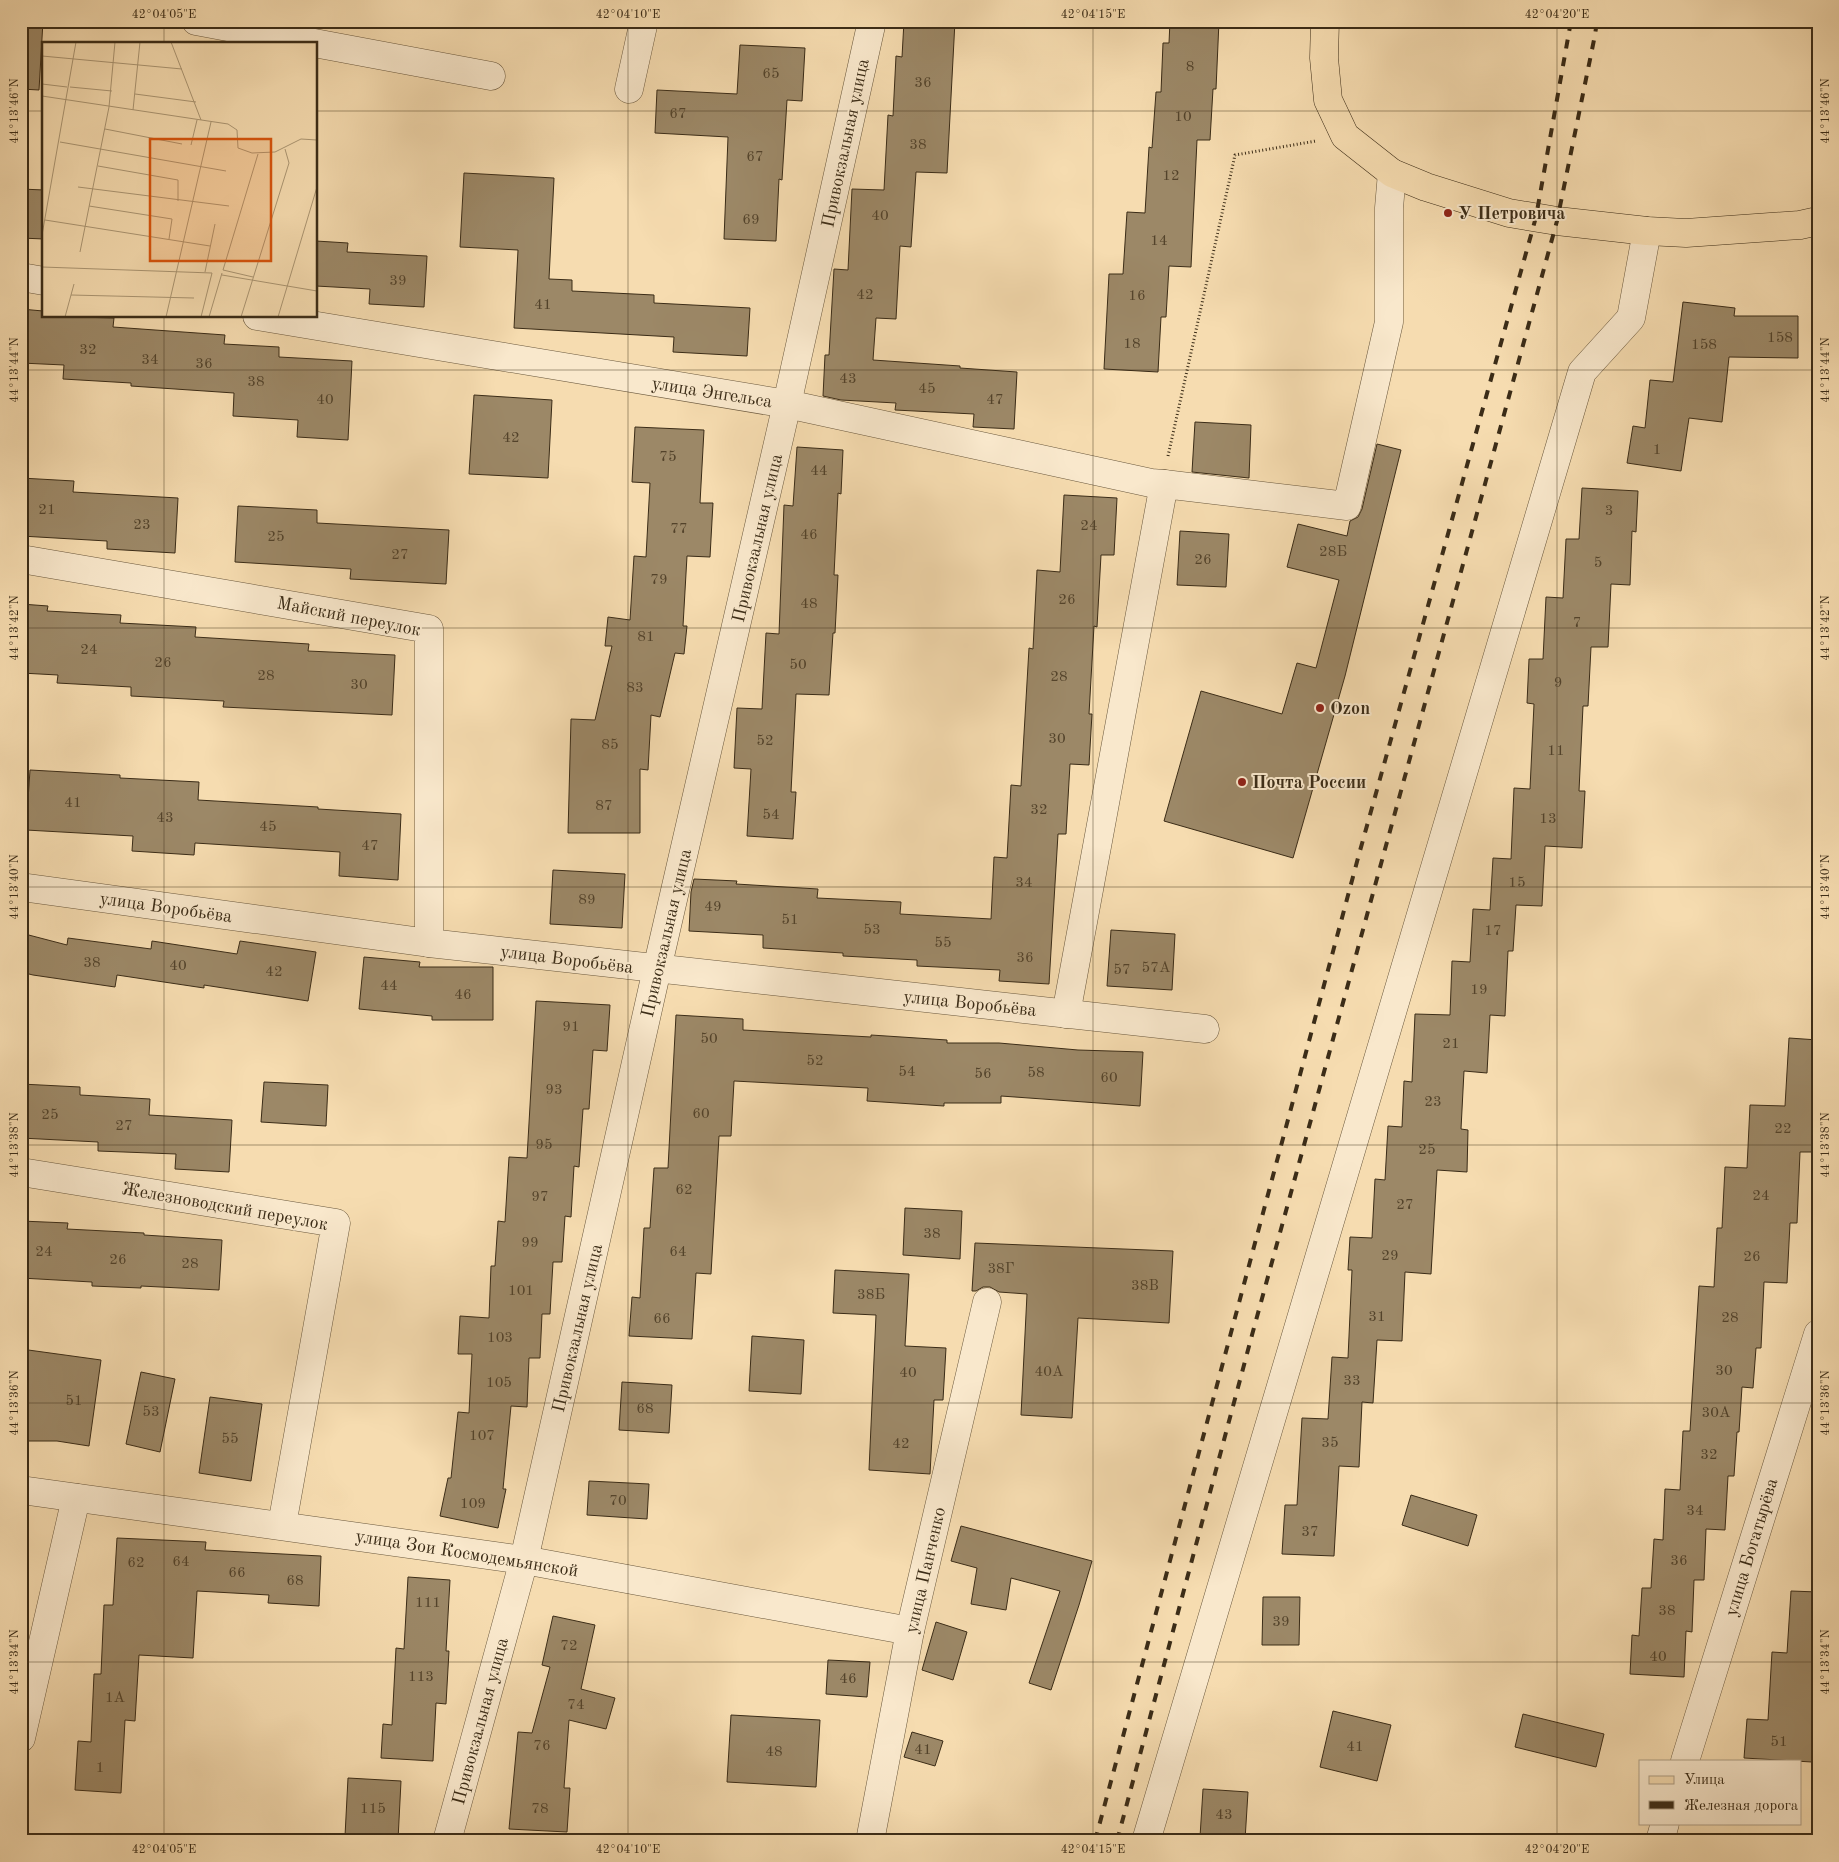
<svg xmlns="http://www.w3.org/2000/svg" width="1839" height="1862" font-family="'Old Standard TT',serif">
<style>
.building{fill:#9c8867;stroke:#3b2c17}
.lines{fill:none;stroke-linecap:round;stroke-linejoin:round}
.minor-casing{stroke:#6a583d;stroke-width:29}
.major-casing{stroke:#3b2c17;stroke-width:29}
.path{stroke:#3b2c17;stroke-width:3;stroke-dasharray:1 2.5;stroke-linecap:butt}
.minor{stroke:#f9e8cc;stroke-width:28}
.major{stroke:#f6dcb0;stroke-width:28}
.rail{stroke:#3b2c17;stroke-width:4;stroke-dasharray:9 9;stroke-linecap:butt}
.ticks{fill:none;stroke:#3b2c17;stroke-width:1;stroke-opacity:0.45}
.poi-dot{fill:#8f2418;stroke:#f9e8cc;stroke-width:2}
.labels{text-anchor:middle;stroke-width:4;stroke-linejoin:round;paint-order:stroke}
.number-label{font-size:15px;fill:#53432b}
.street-label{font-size:18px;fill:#3b2c17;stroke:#f9e8cc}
.poi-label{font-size:18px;font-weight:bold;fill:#3b2c17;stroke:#f9e8cc;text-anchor:start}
.inset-road{fill:none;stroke:#ab9673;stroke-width:1}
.view{fill:#d7540d;fill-opacity:0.15;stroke:#d7540d;stroke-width:2.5}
.inset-edge{fill:none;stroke:#3b2c17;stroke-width:2.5}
.neatline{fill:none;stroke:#3b2c17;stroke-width:2}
.ticks-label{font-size:12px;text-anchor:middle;fill:#3b2c17}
</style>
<rect width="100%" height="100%" fill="#f6dcb0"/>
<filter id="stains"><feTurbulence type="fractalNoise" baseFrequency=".004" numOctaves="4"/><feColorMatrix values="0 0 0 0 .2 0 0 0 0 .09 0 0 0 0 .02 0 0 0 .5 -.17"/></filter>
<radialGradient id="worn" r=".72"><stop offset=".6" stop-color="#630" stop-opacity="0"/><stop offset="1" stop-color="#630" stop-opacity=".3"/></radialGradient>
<g class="building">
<polygon points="21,21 43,21 39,90 21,89"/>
<polygon points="904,21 955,21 947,173 916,172 911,247 900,246 896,319 876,318 873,360 960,366 960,368 1017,372 1014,429 973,427 974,414 895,410 896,403 841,400 823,396 825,355 829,355 834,269 848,270 852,189 884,190 888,115 893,116 896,56 902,57"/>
<polygon points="1170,21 1219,21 1216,89 1213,89 1210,140 1197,140 1191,267 1169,266 1166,317 1161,317 1158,372 1104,369 1109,274 1123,274 1127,212 1145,213 1149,147 1152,148 1156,92 1161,92 1163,43 1169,43"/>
<polygon points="740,45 805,48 802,101 787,100 782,180 779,179 776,241 724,239 728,137 655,133 657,90 737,94"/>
<polygon points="464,173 554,178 549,279 572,280 572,291 654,295 654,303 750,308 747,356 673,352 674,337 514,328 518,250 460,247"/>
<polygon points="21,189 44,190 44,239 21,238"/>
<polygon points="316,241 348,243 347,252 427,256 424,307 369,304 370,289 316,286"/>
<polygon points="1683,302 1735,308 1734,316 1798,316 1798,358 1729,357 1722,422 1689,418 1681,471 1627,463 1633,426 1645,428 1650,380 1673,382"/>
<polygon points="21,309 43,311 43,316 114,318 113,327 225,335 224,344 279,347 279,357 352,361 348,440 297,437 298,420 233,416 234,393 131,386 131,383 63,379 64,365 21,363"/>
<polygon points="474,395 552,400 548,478 469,474"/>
<polygon points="1195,422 1251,425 1249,478 1192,472"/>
<polygon points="635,427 704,430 700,503 713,503 710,557 687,556 683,626 687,626 684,654 675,653 660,717 651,715 648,770 640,769 640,833 568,833 571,719 595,720 612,646 605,646 608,617 630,620 634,556 646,557 650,483 632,482"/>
<polygon points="1377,444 1401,450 1345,676 1293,858 1164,821 1201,691 1282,714 1297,663 1316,668 1339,580 1287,567 1298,524 1347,536 1350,521 1358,517 1362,509"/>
<polygon points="797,447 843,450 841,494 838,493 834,575 838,575 835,633 833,633 829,695 796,694 791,792 796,792 793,839 747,836 751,769 734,768 737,708 762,709 766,633 779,634 784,505 793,506"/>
<polygon points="21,478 74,481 73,492 178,498 175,553 107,549 107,541 21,536"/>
<polygon points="1582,488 1638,491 1636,532 1632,531 1630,585 1611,584 1608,647 1591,647 1588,706 1583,706 1579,791 1585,791 1582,848 1545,846 1542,906 1516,905 1513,951 1508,951 1505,1016 1490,1015 1487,1073 1464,1071 1461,1129 1468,1130 1467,1172 1437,1170 1431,1274 1405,1272 1402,1341 1377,1340 1373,1403 1362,1402 1359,1467 1339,1466 1334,1556 1282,1554 1285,1505 1297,1505 1302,1418 1328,1419 1332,1357 1348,1358 1352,1270 1348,1270 1350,1237 1372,1238 1375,1179 1385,1180 1388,1126 1402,1127 1404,1081 1412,1082 1415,1014 1450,1015 1452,961 1470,962 1473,909 1490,910 1493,858 1511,859 1514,788 1530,789 1534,704 1527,703 1529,659 1543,659 1546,597 1563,598 1566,539 1579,539"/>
<polygon points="1064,495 1117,498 1114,555 1101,555 1097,627 1094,626 1089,714 1092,714 1089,765 1070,764 1066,834 1058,834 1049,984 999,981 1000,970 917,966 917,960 843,956 843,953 763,948 763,935 689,931 691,892 694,879 737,881 736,884 818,889 817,898 901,902 900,914 991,919 994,857 1007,858 1011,785 1021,786 1029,648 1033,649 1037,570 1060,572"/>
<polygon points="238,506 317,510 317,523 449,530 446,584 350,579 351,569 235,562"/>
<polygon points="1180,531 1229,534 1226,587 1177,585"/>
<polygon points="21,604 48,606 47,611 121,615 120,623 196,627 195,637 309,644 308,651 395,655 392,715 223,707 224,701 131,696 131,687 57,683 58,675 21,673"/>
<polygon points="30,770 120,775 120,778 199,782 198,800 318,807 318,809 401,814 398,880 339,876 340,852 195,843 194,855 132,851 133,836 26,830"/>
<polygon points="553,870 625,874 622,928 550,924"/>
<polygon points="1111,930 1175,934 1172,990 1107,986"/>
<polygon points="21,933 67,945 68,938 151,949 152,941 237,954 240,941 316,952 308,1001 204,985 204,988 117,975 115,987 33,975 21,972"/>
<polygon points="364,957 420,962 419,967 493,967 493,1020 432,1020 432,1016 359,1009"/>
<polygon points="536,1001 610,1005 607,1051 593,1050 589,1109 583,1109 579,1167 574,1166 571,1217 565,1216 562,1262 553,1262 550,1314 542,1314 540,1358 529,1358 527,1407 511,1406 503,1489 506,1489 498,1528 440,1516 448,1478 451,1478 458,1412 469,1413 472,1354 458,1354 460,1316 489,1318 491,1266 495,1266 498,1221 505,1222 509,1157 527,1158"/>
<polygon points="676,1015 743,1019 743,1030 871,1037 871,1035 947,1040 947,1043 999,1043 1078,1050 1143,1052 1140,1106 1001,1096 1001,1103 944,1103 944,1106 867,1101 868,1088 734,1081 731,1136 719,1136 711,1274 696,1273 692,1339 629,1336 632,1297 640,1298 644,1228 650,1228 654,1168 668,1168"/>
<polygon points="1789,1038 1818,1040 1818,1152 1800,1152 1797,1223 1790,1223 1787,1283 1764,1282 1761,1348 1756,1348 1753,1388 1742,1387 1739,1432 1737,1432 1734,1476 1728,1476 1725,1530 1706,1529 1704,1580 1694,1580 1692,1632 1686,1631 1684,1677 1630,1674 1632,1635 1639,1636 1642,1588 1651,1588 1654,1539 1663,1540 1665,1489 1680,1490 1683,1431 1690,1431 1699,1286 1714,1287 1717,1228 1722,1228 1725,1167 1747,1168 1750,1105 1785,1106"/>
<polygon points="264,1082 328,1085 326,1126 261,1122"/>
<polygon points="21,1084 80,1087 80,1095 150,1099 149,1115 232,1120 229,1172 175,1169 176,1154 98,1151 98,1142 21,1138"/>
<polygon points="905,1208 962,1211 960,1259 903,1255"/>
<polygon points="21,1221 68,1223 67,1229 144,1233 144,1235 222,1240 219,1290 141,1286 141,1288 92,1286 92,1282 21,1278"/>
<polygon points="975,1243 1173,1251 1169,1323 1078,1318 1072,1418 1021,1415 1027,1294 999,1292 990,1287 983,1287 976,1291 972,1291"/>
<polygon points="835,1270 909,1274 905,1346 946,1348 943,1400 934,1400 930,1474 869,1470 876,1315 833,1313"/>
<polygon points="752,1336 804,1340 801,1394 749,1391"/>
<polygon points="21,1349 101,1360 89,1446 57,1441 21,1441"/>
<polygon points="141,1372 175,1379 160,1452 126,1444"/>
<polygon points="622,1382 672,1385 669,1433 619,1430"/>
<polygon points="210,1397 262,1404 251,1481 199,1473"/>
<polygon points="589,1481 649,1484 647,1519 587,1515"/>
<polygon points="1411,1495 1477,1515 1468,1546 1402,1525"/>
<polygon points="961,1526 1092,1561 1079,1605 1051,1690 1029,1683 1060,1591 1011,1578 1006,1610 971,1604 977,1568 951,1561"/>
<polygon points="117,1538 206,1542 205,1550 321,1556 319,1606 268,1603 269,1595 197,1591 193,1658 139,1655 135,1721 125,1720 121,1793 75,1790 78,1741 91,1742 94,1674 101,1674 104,1605 113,1605"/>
<polygon points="408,1577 450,1580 446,1651 449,1651 446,1704 436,1703 433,1761 381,1758 383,1724 392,1725 396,1648 404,1649"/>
<polygon points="1791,1591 1818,1592 1818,1710 1815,1710 1812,1762 1744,1758 1747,1719 1768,1720 1772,1652 1787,1653"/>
<polygon points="1263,1597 1300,1597 1299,1645 1262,1645"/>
<polygon points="553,1616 595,1625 581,1689 615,1698 606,1729 569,1720 564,1788 570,1788 567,1832 509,1829 518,1732 532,1733 550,1667 542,1665"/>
<polygon points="936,1622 967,1632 953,1680 922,1670"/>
<polygon points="828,1660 870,1662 867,1697 826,1694"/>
<polygon points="1333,1711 1391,1725 1377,1781 1320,1767"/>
<polygon points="1523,1714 1604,1734 1596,1767 1515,1747"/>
<polygon points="731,1715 820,1720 816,1787 727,1782"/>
<polygon points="912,1732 943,1741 935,1766 904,1757"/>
<polygon points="348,1778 401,1781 398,1840 345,1836"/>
<polygon points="1203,1789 1248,1792 1245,1840 1200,1837"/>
</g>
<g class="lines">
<g class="minor-casing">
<g id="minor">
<polyline points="196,21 491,76"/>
<polyline points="629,89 644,21"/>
<polyline points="21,277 44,281"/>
<polyline points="257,316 787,404 1151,483 1164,484"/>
<polyline points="21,559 429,629 429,943"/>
<polyline points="21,887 429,943 1205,1029"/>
<polyline points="1066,1014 1164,484 1347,506 1389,322 1389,208 1392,173"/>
<polyline points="21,1172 336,1223 282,1525"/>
<polyline points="21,1490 524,1560 910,1631"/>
<polyline points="21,1738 76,1498"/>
<polyline points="1685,1761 1818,1334"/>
<polyline points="447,1841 524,1560 657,969 787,404 872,21"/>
<polyline points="870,1841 910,1631 987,1302"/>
<polyline points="1146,1841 1582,372 1631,318 1647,231"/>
<polyline points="1660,1841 1665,1823"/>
</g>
</g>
<g class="major-casing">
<polyline id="major" points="1325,21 1324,58 1328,100 1345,136 1392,173 1426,187 1509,213 1557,221 1647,231 1686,233 1800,225 1818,221"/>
</g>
<polyline class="path" points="1168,456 1235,155 1316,141"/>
<use href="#minor" class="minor"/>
<use href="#major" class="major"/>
<g class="rail">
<polyline points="1095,1841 1358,858 1536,217 1571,21"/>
<polyline points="1117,1841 1252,1335 1557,221 1595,35 1597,21"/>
</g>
</g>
<path class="ticks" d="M 164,21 L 164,44M 628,21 L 628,1841M 1093,21 L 1093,1841M 1557,21 L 1557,1841M 21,111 L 44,111M 316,111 L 1818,111M 164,316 L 164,1841M 21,370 L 1818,370M 21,628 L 1818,628M 21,887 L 1818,887M 21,1145 L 1818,1145M 21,1403 L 1818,1403M 21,1662 L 1818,1662"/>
<g class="poi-dot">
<circle cx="1448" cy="213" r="5"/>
<circle cx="1320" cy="708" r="5"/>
<circle cx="1242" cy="782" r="5"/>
</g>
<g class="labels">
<g class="number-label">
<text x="1190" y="71">8</text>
<text x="771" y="78">65</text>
<text x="923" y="87">36</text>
<text x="678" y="118">67</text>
<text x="1183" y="121">10</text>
<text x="918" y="149">38</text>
<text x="755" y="161">67</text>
<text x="1171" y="180">12</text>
<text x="880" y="220">40</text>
<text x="751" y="224">69</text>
<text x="1159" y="245">14</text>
<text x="398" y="285">39</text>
<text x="865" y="299">42</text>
<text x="1137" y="300">16</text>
<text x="543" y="309">41</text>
<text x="1780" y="342">158</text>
<text x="1132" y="348">18</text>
<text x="1704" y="349">158</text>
<text x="88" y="354">32</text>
<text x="150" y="364">34</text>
<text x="204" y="368">36</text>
<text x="848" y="383">43</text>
<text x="256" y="386">38</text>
<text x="927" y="393">45</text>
<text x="325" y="404">40</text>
<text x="995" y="404">47</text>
<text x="511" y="442">42</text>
<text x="1657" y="454">1</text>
<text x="668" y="461">75</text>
<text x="819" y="475">44</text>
<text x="47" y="514">21</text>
<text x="1609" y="515">3</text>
<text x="142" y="529">23</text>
<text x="1089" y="530">24</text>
<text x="679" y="533">77</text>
<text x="809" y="539">46</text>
<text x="276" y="541">25</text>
<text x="1333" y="556">28Б</text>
<text x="400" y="559">27</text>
<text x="1203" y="564">26</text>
<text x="1598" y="567">5</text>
<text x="659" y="584">79</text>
<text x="1067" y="604">26</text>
<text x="809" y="608">48</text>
<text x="1577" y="627">7</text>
<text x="646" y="641">81</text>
<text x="89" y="654">24</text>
<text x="163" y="667">26</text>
<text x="798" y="669">50</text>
<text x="266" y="680">28</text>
<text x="1059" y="681">28</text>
<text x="1558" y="687">9</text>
<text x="359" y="689">30</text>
<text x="635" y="692">83</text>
<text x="1057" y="743">30</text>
<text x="765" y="745">52</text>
<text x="610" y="749">85</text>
<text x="1556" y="755">11</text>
<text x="73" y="807">41</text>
<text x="604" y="810">87</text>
<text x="1039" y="814">32</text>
<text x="771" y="819">54</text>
<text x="165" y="822">43</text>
<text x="1548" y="823">13</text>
<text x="268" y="831">45</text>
<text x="370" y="850">47</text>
<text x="1024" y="887">34</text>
<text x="1517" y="887">15</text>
<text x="587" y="904">89</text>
<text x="713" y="911">49</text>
<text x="790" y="924">51</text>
<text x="872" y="934">53</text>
<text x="1493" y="935">17</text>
<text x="943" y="947">55</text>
<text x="1025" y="962">36</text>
<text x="92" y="967">38</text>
<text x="178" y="970">40</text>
<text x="1156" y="972">57А</text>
<text x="1122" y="974">57</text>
<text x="274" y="976">42</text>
<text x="389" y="990">44</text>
<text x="1479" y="994">19</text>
<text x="463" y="999">46</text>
<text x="571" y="1031">91</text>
<text x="709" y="1043">50</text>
<text x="1451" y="1048">21</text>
<text x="815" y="1065">52</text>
<text x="907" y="1076">54</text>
<text x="1036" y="1077">58</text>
<text x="983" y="1078">56</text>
<text x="1109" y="1082">60</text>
<text x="554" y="1094">93</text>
<text x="1433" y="1106">23</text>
<text x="701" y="1118">60</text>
<text x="50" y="1119">25</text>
<text x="124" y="1130">27</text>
<text x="1783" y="1133">22</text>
<text x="544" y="1149">95</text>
<text x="1427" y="1154">25</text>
<text x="684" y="1194">62</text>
<text x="1761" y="1200">24</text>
<text x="540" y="1201">97</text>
<text x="1405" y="1209">27</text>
<text x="932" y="1238">38</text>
<text x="530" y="1247">99</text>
<text x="44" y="1256">24</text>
<text x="678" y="1256">64</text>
<text x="1390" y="1260">29</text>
<text x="1752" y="1261">26</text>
<text x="118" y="1264">26</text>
<text x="190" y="1268">28</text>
<text x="1001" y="1273">38Г</text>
<text x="1145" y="1290">38В</text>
<text x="521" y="1295">101</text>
<text x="871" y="1299">38Б</text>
<text x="1377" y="1321">31</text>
<text x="1730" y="1322">28</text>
<text x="662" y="1323">66</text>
<text x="500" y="1342">103</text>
<text x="1724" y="1375">30</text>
<text x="1049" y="1376">40А</text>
<text x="908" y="1377">40</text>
<text x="1352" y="1385">33</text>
<text x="499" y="1387">105</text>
<text x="74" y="1405">51</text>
<text x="645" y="1413">68</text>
<text x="151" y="1416">53</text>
<text x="1716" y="1417">30А</text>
<text x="482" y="1440">107</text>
<text x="230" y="1443">55</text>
<text x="1330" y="1447">35</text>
<text x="901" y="1448">42</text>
<text x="1709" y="1459">32</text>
<text x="618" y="1505">70</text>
<text x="473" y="1508">109</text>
<text x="1695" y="1515">34</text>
<text x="1310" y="1536">37</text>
<text x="1679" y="1565">36</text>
<text x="181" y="1566">64</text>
<text x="136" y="1567">62</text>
<text x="237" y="1577">66</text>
<text x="295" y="1585">68</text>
<text x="428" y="1607">111</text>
<text x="1667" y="1615">38</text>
<text x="1281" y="1626">39</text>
<text x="569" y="1650">72</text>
<text x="1658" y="1661">40</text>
<text x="421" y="1681">113</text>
<text x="848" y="1683">46</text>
<text x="115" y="1702">1А</text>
<text x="576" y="1709">74</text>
<text x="1779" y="1746">51</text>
<text x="542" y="1750">76</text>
<text x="1355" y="1751">41</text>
<text x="923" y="1754">41</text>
<text x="774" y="1756">48</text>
<text x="100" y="1772">1</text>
<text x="373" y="1813">115</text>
<text x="540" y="1813">78</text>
<text x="1224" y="1819">43</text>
</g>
<g class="street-label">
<text transform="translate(845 143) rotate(-78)" y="6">Привокзальная улица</text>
<text transform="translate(712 392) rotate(9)" y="6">улица Энгельса</text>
<text transform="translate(757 538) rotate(-77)" y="6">Привокзальная улица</text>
<text transform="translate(349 616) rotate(11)" y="6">Майский переулок</text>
<text transform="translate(166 907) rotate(8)" y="6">улица Воробьёва</text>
<text transform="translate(666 933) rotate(-77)" y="6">Привокзальная улица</text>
<text transform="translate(567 959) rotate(7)" y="6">улица Воробьёва</text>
<text transform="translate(970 1003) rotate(6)" y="6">улица Воробьёва</text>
<text transform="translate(225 1206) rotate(10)" y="6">Железноводский переулок</text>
<text transform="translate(577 1328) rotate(-77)" y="6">Привокзальная улица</text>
<text transform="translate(1751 1547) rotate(-73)" y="6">улица Богатырёва</text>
<text transform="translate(467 1553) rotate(9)" y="6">улица Зои Космодемьянской</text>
<text transform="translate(925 1570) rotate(-77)" y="6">улица Панченко</text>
<text transform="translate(480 1721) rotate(-75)" y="6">Привокзальная улица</text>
</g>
<g class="poi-label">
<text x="1458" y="219">У Петровича</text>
<text x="1330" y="714">Ozon</text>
<text x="1252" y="788">Почта России</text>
</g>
</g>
<g transform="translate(42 42)">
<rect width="275" height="275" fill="#f6dcb0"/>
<path class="inset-road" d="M 129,0 L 159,78M 0,14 L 140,27M 0,42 L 25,45M 28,45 L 70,49M 93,52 L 154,60M 0,54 L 186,82 L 195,88 L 196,106 L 210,111 L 233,110 L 259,97 L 275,98M 91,68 L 98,0M 63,87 L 140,102M 18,100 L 184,129M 149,103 L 155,78M 56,124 L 136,138 L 136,159M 36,145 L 187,164M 47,164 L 130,177 L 127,197M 3,178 L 168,204M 0,193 L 34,0M 38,210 L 67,65 L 73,0M 0,225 L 170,231 L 159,275M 163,230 L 173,182M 180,233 L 275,249M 211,235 L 181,228 L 216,112M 29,253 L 152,256M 23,275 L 32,242M 124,275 L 169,80M 167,275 L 180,231M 199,275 L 247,121 L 243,107M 236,275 L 275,145"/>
<path class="view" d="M 108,97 L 229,97 L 229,219 L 108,219 Z"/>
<rect width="275" height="275" class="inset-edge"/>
</g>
<rect width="1839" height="1862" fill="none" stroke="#f6dcb0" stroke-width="55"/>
<rect x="1639" y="1760" width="162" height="65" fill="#f9e8cc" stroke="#ad9d84"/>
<rect x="1649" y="1776" width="25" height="8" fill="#f6dcb0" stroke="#ad9d84"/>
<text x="1684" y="1784" font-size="15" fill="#3b2c17">Улица</text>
<rect x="1649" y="1801" width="25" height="8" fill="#3b2c17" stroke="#ad9d84"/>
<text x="1684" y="1810" font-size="15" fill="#3b2c17">Железная дорога</text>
<rect x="28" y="28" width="1784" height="1806" class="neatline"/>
<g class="ticks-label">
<text x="164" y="18">42°04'05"E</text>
<text x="628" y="18">42°04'10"E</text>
<text x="1093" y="18">42°04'15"E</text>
<text x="1557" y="18">42°04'20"E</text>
<text transform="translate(14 111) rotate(-90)" y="4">44°13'46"N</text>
<text transform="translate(1825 111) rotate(-90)" y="4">44°13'46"N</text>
<text transform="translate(14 370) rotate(-90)" y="4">44°13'44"N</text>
<text transform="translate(1825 370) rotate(-90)" y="4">44°13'44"N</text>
<text transform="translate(14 628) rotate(-90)" y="4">44°13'42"N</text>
<text transform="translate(1825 628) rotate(-90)" y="4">44°13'42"N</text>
<text transform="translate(14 887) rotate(-90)" y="4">44°13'40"N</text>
<text transform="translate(1825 887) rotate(-90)" y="4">44°13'40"N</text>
<text transform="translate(14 1145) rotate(-90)" y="4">44°13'38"N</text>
<text transform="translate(1825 1145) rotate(-90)" y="4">44°13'38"N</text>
<text transform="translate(14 1403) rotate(-90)" y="4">44°13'36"N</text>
<text transform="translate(1825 1403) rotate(-90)" y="4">44°13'36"N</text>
<text transform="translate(14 1662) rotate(-90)" y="4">44°13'34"N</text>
<text transform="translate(1825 1662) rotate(-90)" y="4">44°13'34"N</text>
<text x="164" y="1853">42°04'05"E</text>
<text x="628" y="1853">42°04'10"E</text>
<text x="1093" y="1853">42°04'15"E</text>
<text x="1557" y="1853">42°04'20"E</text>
</g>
<rect width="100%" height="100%" filter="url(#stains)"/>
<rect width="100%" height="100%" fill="url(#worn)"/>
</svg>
